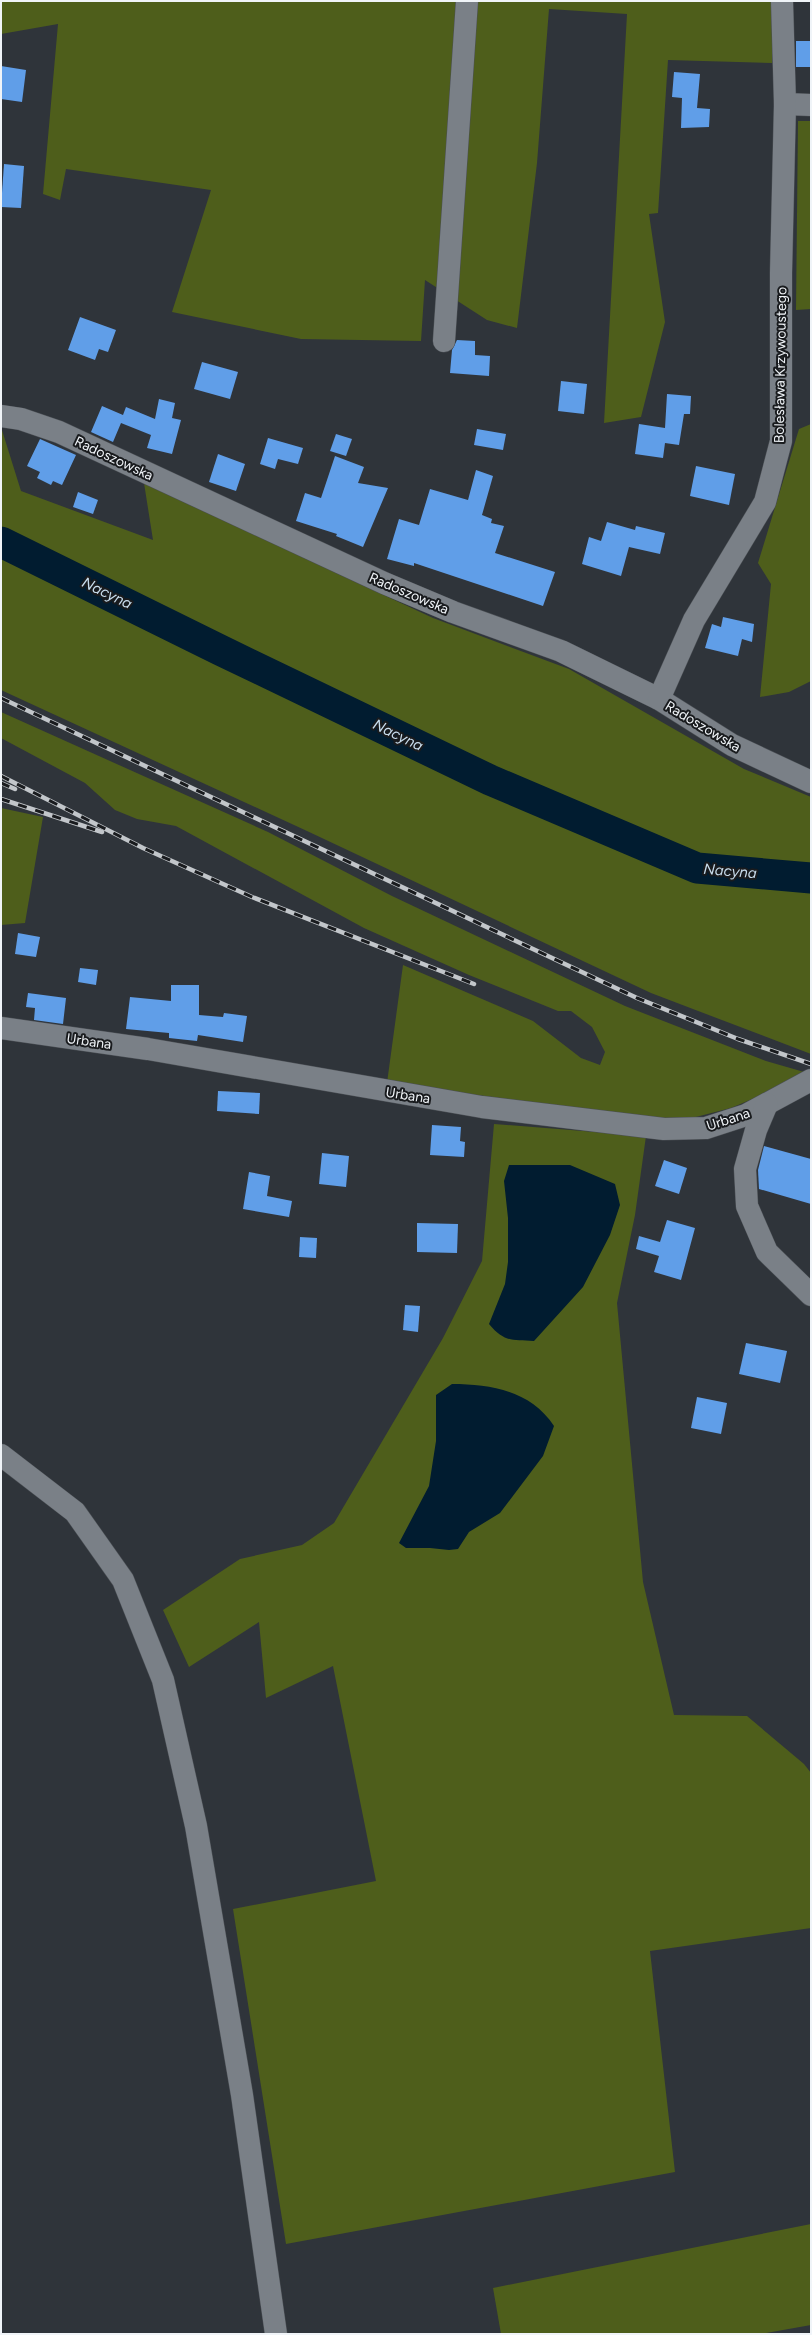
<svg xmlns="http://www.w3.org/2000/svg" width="812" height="2335" font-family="Figtree,sans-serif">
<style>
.green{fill:#4e5e1b}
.water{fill:#011c30}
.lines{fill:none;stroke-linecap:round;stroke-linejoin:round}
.river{stroke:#011c30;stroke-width:31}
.building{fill:#609ee8}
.minor-casing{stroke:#4b4f55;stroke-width:23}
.minor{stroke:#7a8087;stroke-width:22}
.rail-casing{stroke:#c2c6ca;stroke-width:4.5}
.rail{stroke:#191b1e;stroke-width:3;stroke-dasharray:9;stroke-linecap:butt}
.labels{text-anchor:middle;stroke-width:4;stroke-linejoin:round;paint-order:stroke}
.street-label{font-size:14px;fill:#f0f4f8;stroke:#191b1e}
.water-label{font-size:15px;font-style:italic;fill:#c8dcec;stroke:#191b1e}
</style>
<rect width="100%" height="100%" fill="#2f343a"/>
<g class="green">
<polygon points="1,1 773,1 772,63 668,60 658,213 649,214 665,322 641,417 604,423 627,14 549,9 537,163 517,328 487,320 425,280 421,341 301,339 172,312 211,190 66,169 60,200 43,194 58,24 1,34"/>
<polygon points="798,121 811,121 811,309 796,310"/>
<polygon points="811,424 811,681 789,692 760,697 771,584 758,563 799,429"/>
<polygon points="1,427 21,491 153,540 144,483 433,618 569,669 744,769 811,797 811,871 699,861 494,776 1,533"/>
<polygon points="1,554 167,629 491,786 694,873 811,882 811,1054 651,993 307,831 1,690"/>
<polygon points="1,712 268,832 392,896 625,1006 766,1061 811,1074 731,1108 684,1120 654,1119 387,1083 403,965 533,1021 581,1058 600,1065 605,1052 592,1027 571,1011 558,1011 469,975 364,928 176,826 137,819 115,810 85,783 1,738"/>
<polygon points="1,808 43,817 25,923 1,925"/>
<polygon points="494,1124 646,1136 635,1215 617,1303 643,1582 674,1715 747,1716 804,1764 811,1773 811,1928 650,1951 675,2172 286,2244 233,1909 376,1881 333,1666 266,1698 259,1622 189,1667 163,1610 240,1559 302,1545 334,1523 443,1338 482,1261"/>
<polygon points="811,2224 811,2325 760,2334 501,2334 493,2288"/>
</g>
<g class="water">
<path d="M 509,1165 L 570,1165 L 615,1184 L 620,1205 L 610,1235 L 583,1287 L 534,1341 C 512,1340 504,1342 489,1324 L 505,1284 L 508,1262 L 508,1218 L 504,1181 Z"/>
<path d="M 452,1384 C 491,1384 531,1391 554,1426 L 543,1456 L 500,1513 L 469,1532 L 458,1549 L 449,1550 L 430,1548 L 406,1548 L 399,1543 L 429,1486 L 436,1441 L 436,1395 Z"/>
</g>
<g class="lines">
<polyline class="river" points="1,542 220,650 490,780 697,868 811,878"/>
</g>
<g class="building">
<rect x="796" y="41" width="15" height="26"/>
<polygon points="1,66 26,70 22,102 1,99"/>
<polygon points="674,72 700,74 697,108 710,109 709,127 681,128 682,98 672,97"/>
<polygon points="4,164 24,166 21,208 1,207"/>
<polygon points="80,317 116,330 108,352 99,349 95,360 68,350"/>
<polygon points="457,340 475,341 475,355 490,356 489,376 450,373 452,350"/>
<polygon points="202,362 238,372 230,399 194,389"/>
<polygon points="561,381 587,384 584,414 558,411"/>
<polygon points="667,394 691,396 690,414 684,414 679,445 665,443 663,458 635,454 639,424 665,428"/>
<polygon points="159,399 175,403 172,418 181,420 172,454 147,448 151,435 121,423 113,442 91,432 102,406 123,415 126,407 155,419"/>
<polygon points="477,429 506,434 503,450 474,445"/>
<polygon points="336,434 352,439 346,456 330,451"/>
<polygon points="268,438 303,448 298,464 278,459 275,469 260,464"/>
<polygon points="40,439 76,455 62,485 53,481 51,485 37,478 40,472 27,466"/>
<polygon points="218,454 245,464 236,491 209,482"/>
<polygon points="335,456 364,467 358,483 388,488 363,547 336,536 337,534 296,521 305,493 321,498"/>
<polygon points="696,466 735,474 729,505 690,496"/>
<polygon points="476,470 493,476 482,515 492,519 491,523 504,526 495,553 555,572 543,606 414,563 414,566 387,559 399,519 419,525 430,489 468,500"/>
<polygon points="78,492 98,500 93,514 73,507"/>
<polygon points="607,522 635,530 636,526 665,533 660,554 629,547 621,576 582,564 589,537 601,541"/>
<polygon points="723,617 754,624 752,642 742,639 738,656 705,648 712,624 721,627"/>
<polygon points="18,933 40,937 36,957 15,954"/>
<polygon points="80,968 98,970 96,985 78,982"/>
<polygon points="171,985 199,985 199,1015 223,1017 224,1013 247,1016 243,1042 198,1035 197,1041 169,1038 169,1033 126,1029 130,997 171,1001"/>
<polygon points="28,993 66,998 63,1024 34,1020 35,1008 26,1007"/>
<polygon points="218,1091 260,1093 259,1114 217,1111"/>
<polygon points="432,1125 461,1127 460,1141 465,1142 464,1157 430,1155"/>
<polygon points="764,1146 811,1159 811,1204 759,1189 758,1170"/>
<polygon points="322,1153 349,1156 346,1187 319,1184"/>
<polygon points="664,1160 687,1168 679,1194 655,1186"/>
<polygon points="249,1172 270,1176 267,1196 292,1201 289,1217 243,1209"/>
<polygon points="667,1220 695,1228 681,1280 654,1272 659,1256 636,1249 639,1236 660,1242"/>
<polygon points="417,1223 458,1224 457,1253 417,1252"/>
<polygon points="300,1237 317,1238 316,1258 299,1257"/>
<polygon points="405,1305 420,1306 418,1332 403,1330"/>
<polygon points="746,1343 787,1351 780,1383 739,1374"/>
<polygon points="697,1397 727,1403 721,1434 691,1428"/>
</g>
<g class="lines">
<g class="minor-casing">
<g id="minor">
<polyline points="785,104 811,105"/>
<polyline points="444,341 467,1"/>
<polyline points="1,416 21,419 59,432 384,583 453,612 561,651 659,699 732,745 811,782"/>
<polyline points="659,699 694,620 765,502 781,441 781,273 785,104 782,1"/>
<polyline points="1,1028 148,1049 482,1107 664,1129 706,1128 746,1115 811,1080"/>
<polyline points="767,1104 756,1130 745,1169 747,1206 767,1252 811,1295"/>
<polyline points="1,1455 75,1512 123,1580 163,1680 196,1826 242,2095 276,2334"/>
</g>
</g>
<use href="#minor" class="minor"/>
<g class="rail-casing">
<g id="rail">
<polyline points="1,698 637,998 738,1039 811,1064"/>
<polyline points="1,776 143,848 252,897 474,984"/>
<polyline points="1,783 15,789"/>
<polyline points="1,799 102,832"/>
</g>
</g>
<use href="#rail" class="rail"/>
</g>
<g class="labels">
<g class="street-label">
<text transform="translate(780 365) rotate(-89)" y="5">Bolesława Krzywoustego</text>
<text transform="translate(114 458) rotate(25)" y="5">Radoszowska</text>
<text transform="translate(409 593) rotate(23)" y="5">Radoszowska</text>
<text transform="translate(703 726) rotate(31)" y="5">Radoszowska</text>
<text transform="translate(89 1041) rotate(8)" y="5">Urbana</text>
<text transform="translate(408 1095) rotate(9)" y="5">Urbana</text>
<text transform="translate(728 1119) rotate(-18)" y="5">Urbana</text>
</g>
<g class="water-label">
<text transform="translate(107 593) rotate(26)" y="5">Nacyna</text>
<text transform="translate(398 735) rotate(26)" y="5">Nacyna</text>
<text transform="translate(730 871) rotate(5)" y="5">Nacyna</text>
</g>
</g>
<rect width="812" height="2335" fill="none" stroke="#f0f4f8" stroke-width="4"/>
</svg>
